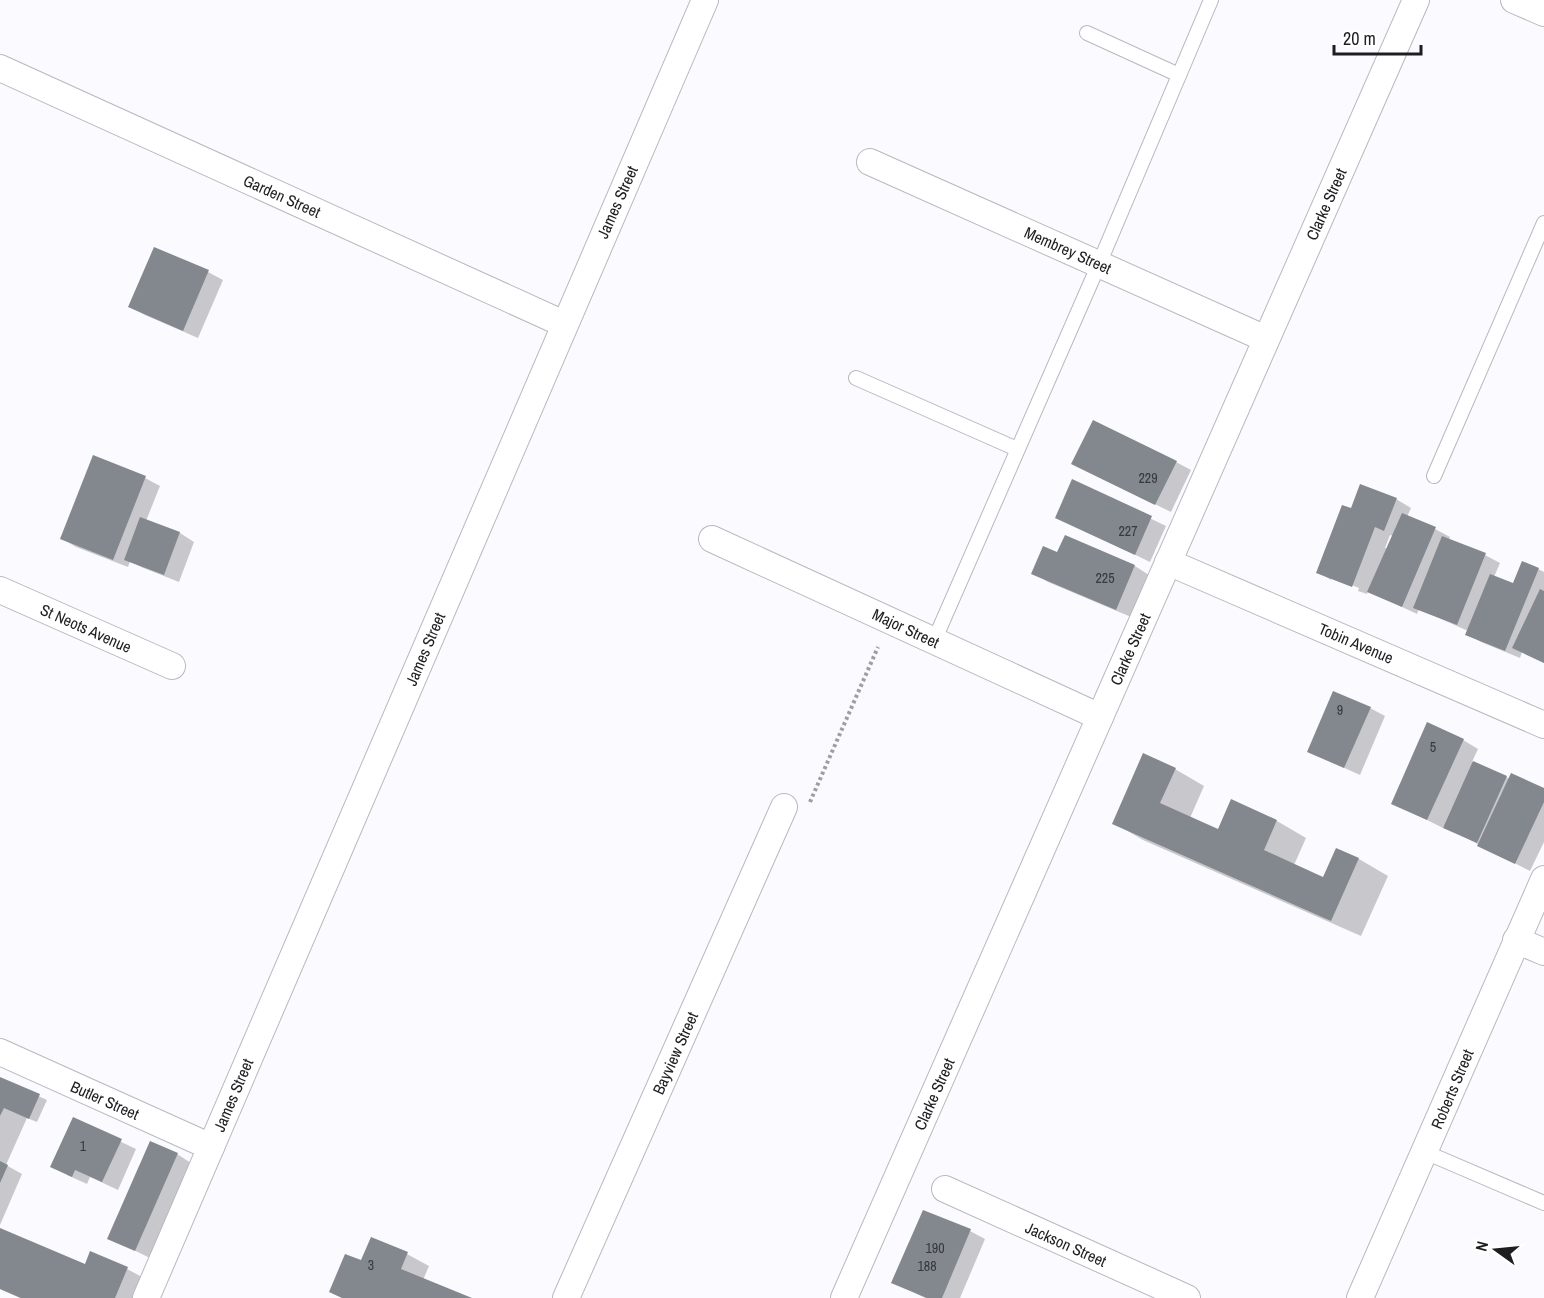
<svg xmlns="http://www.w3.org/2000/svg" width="1544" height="1298" font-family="'Archivo Narrow',sans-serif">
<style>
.shadow{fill:#0003;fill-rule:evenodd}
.building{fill:#83888e}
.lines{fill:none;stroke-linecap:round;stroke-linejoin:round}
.service-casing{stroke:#b8b9c0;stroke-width:16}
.minor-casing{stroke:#b8b9c0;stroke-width:28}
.path{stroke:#9e9ea2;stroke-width:4;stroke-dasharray:3 3;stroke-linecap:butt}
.service{stroke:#fff;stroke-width:14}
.minor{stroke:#fff;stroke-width:26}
.labels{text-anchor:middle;stroke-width:4.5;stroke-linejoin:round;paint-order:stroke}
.number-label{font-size:14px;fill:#37383c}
.street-label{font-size:16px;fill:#1e1e21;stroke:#fff}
</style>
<rect width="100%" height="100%" fill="#fafaff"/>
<g class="shadow">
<polygon points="154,249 208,272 223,280 198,338 145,315 130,307"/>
<polygon points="1176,462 1191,470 1171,512 1073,464"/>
<polygon points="145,478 160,486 146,521 180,533 194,542 179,582 141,567 130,561 128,567 76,547 61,538"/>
<polygon points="1073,481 1166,526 1150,562 1057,517"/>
<path d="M 1396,499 L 1411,508 L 1407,517 L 1435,529 L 1450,537 L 1449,540 L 1485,555 L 1500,563 L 1494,577 L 1514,585 L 1538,569 L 1544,572 L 1544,663 L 1522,652 L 1520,658 L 1481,642 L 1467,634 L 1468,631 L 1419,609 L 1417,614 L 1368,591 L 1367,594 L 1358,591 L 1359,588 L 1331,577 L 1331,580 L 1318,572 L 1352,510 ZM 1390,535 L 1393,536 L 1388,549 L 1385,548 Z"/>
<polygon points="1066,537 1135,566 1149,575 1131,617 1048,582 1033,573 1058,554"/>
<polygon points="1370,708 1385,716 1360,775 1309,752"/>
<polygon points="1463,740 1478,749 1472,762 1510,779 1544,790 1544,842 1530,871 1443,826 1443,828 1393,803"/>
<polygon points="1175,769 1204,786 1190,818 1219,831 1232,801 1277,821 1306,838 1294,865 1324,879 1336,850 1359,859 1388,876 1361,936 1143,840 1114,823"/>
<polygon points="0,1078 47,1100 37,1122 27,1118 6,1165 22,1174 0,1225"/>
<polygon points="73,1119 136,1149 118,1190 90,1177 87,1184 67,1175"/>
<polygon points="177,1154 191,1163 150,1258 109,1238"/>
<polygon points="0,1229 85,1266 127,1269 142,1277 133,1298 20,1298 0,1289"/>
<polygon points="970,1231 985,1239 960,1298 925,1298 893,1282"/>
<polygon points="407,1254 429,1266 423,1280 468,1298 342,1298 331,1292 362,1262"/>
</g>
<g class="building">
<polygon points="154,247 209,270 183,331 128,307"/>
<polygon points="1093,420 1177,461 1155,505 1071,464"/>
<polygon points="93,455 146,476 113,560 60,539"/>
<polygon points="1072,479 1152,516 1135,555 1055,518"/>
<polygon points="1360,484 1397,498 1384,531 1375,527 1352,587 1316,573 1342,505 1351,508"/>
<polygon points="1402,513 1436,527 1402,607 1367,592"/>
<polygon points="140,517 180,532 164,575 124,560"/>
<polygon points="1065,535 1135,565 1116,610 1031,574 1043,546 1057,552"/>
<polygon points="1442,536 1486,553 1457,625 1413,608"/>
<polygon points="1522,561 1539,568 1505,651 1465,635 1490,574 1513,583"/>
<polygon points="1540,589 1544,591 1544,663 1512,648"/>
<polygon points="1333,691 1371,707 1344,768 1307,752"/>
<polygon points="1427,722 1464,739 1427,820 1391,804"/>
<polygon points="1143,753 1176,768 1160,803 1218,829 1231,799 1277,820 1264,850 1323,877 1336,848 1359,858 1331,921 1112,824"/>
<polygon points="1473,761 1507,776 1477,843 1443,828"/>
<polygon points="1511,773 1544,788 1544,802 1515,864 1477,846"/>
<polygon points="0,1077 40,1094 29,1119 4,1108 0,1116"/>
<polygon points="73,1117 122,1139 102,1182 75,1170 72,1177 50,1167"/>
<polygon points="150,1141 178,1153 135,1251 107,1239"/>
<polygon points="0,1161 8,1165 0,1183"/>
<polygon points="923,1210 971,1229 942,1298 927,1298 891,1283"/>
<polygon points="0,1228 85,1264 90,1251 128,1267 115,1298 21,1298 0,1289"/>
<polygon points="371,1237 408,1252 401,1269 472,1298 342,1298 329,1292 345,1254 361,1260"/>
</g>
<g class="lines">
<g class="service-casing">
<g id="service">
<polyline points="1087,33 1179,75"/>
<polyline points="856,378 1017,449"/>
<polyline points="1434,476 1544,223"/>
<polyline points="934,641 1099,264 1211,0"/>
<polyline points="1425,1152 1544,1203"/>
</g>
</g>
<g class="minor-casing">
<g id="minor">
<polyline points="1514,0 1544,13"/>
<polyline points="0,68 564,324"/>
<polyline points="870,162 1266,339"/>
<polyline points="712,539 1100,717"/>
<polyline points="1168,562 1544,725"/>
<polyline points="0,590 172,666"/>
<polyline points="1516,940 1544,952"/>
<polyline points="0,1052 211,1147"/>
<polyline points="945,1189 1187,1298"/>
<polyline points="146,1298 705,0"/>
<polyline points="566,1298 784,807"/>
<polyline points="844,1298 1416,0"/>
<polyline points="1360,1298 1544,879"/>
</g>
</g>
<polyline class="path" points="810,802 878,647"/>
<use href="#service" class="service"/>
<use href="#minor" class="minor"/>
</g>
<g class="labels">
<g class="number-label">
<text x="1148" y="483">229</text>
<text x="1128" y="536">227</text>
<text x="1105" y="583">225</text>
<text x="1340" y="715">9</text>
<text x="1433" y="752">5</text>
<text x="83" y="1151">1</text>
<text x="935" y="1253">190</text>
<text x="371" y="1270">3</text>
<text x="927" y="1271">188</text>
</g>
<g class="street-label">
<text transform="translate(282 196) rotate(24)" y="6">Garden Street</text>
<text transform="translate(617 202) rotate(-66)" y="6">James Street</text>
<text transform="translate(1326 204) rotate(-66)" y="6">Clarke Street</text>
<text transform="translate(1068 250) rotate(24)" y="6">Membrey Street</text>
<text transform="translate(86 628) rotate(24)" y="6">St Neots Avenue</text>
<text transform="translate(906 628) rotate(25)" y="6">Major Street</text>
<text transform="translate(1356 643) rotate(23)" y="6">Tobin Avenue</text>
<text transform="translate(425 649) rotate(-67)" y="6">James Street</text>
<text transform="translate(1130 649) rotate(-66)" y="6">Clarke Street</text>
<text transform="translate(675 1053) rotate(-66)" y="6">Bayview Street</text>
<text transform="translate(1452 1089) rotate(-67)" y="6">Roberts Street</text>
<text transform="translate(934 1094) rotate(-66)" y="6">Clarke Street</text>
<text transform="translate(233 1095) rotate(-67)" y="6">James Street</text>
<text transform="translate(105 1100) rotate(24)" y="6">Butler Street</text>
<text transform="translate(1066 1244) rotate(24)" y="6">Jackson Street</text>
</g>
</g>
<g transform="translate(1496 1250) rotate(285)" stroke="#ffffff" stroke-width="4.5" paint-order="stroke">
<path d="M0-4.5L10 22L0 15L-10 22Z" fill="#1e1e21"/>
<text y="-9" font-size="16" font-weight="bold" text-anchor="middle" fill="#1e1e21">N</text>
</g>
<path d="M1334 45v9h87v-9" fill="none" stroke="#1e1e21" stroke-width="3"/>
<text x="1343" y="45" font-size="18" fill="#1e1e21" stroke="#ffffff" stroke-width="4.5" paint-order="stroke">20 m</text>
</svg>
